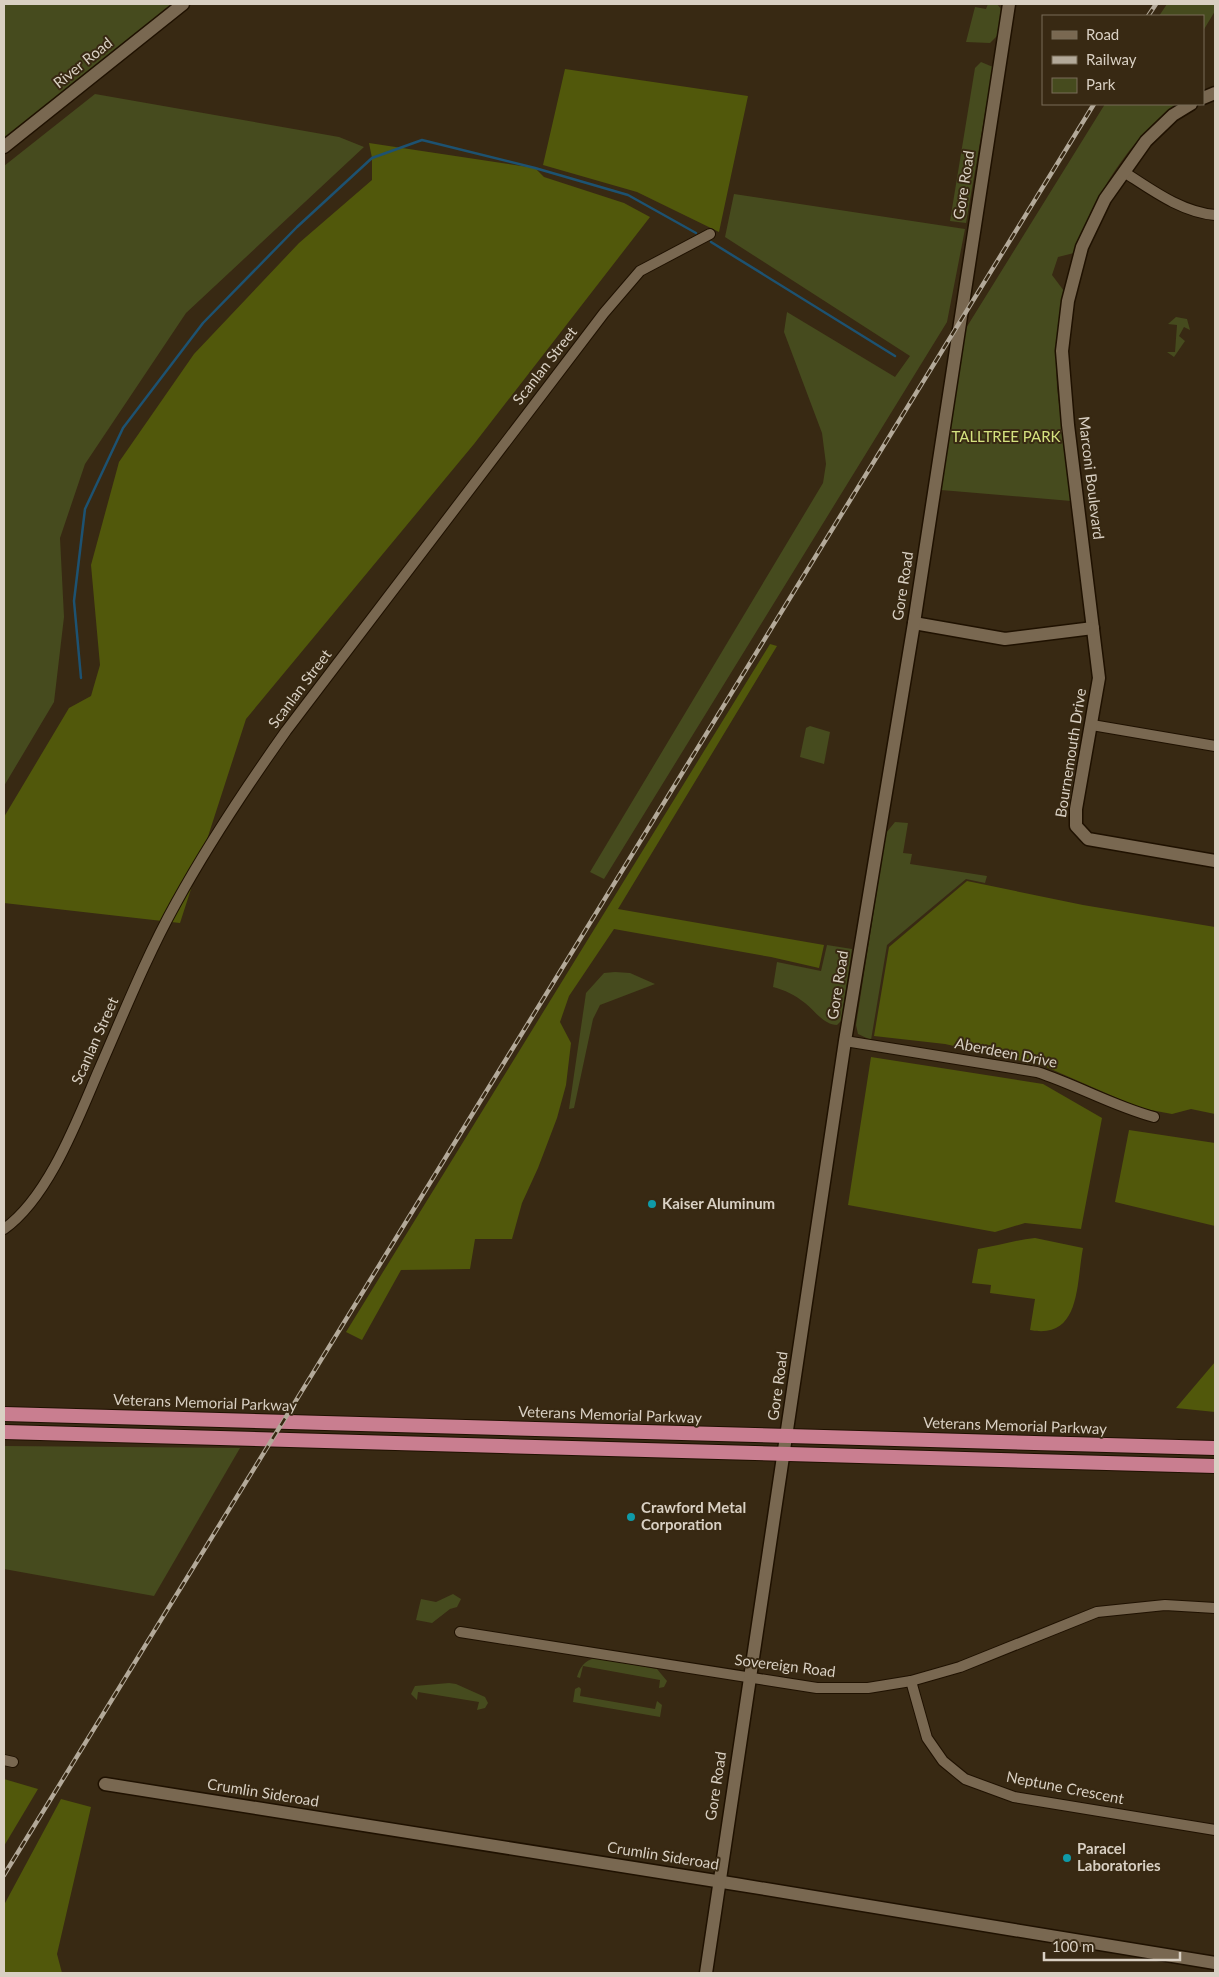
<svg xmlns="http://www.w3.org/2000/svg" width="1219" height="1977" font-family="Lato,sans-serif">
<style>
.green{fill:#464b1e}
.forest{fill:#51580b}
.lines{fill:none;stroke-linecap:round;stroke-linejoin:round}
.stream{stroke:#1d5271;stroke-width:2.5}
.minor-casing{stroke:#1f1100;stroke-width:12}
.tertiary-casing{stroke:#1f1100;stroke-width:15}
.secondary-casing{stroke:#1f1100;stroke-width:15}
.trunk-casing{stroke:#1f1100;stroke-width:16}
.minor{stroke:#796851;stroke-width:10}
.tertiary{stroke:#796851;stroke-width:12}
.secondary{stroke:#796851;stroke-width:12}
.trunk{stroke:#c97e90;stroke-width:14}
.rail-casing{stroke:#b3a999;stroke-width:4.5}
.rail{stroke:#382913;stroke-width:2.5;stroke-dasharray:8;stroke-linecap:butt}
.culture-dot{fill:#0f9aa8;stroke:#382913;stroke-width:2}
.labels{text-anchor:middle;stroke-width:4;stroke-linejoin:round;paint-order:stroke}
.street-label{font-size:15px;fill:#d9d0c3;stroke:#382913}
.park-label{font-size:15px;fill:#d5e27f;stroke:#382913}
.poi-label{font-size:15px;font-weight:bold;fill:#d9d0c3;stroke:#382913;text-anchor:start}
</style>
<rect width="100%" height="100%" fill="#382913"/>
<g class="green">
<polygon points="4,4 175,4 4,139"/>
<polygon points="988,4 997,4 1001,9 998,35 990,43 966,42 975,7 986,9"/>
<polygon points="1167,4 1215,4 1215,11 1203,31 1203,16 1159,16"/>
<polygon points="981,62 993,67 966,223 950,221 975,68"/>
<polygon points="95,94 339,137 364,147 186,313 85,464 60,538 64,617 54,702 4,786 4,166"/>
<path d="M 1105,104 L 1179,104 C 1128,138 1095,197 1074,253 L 1058,257 L 1052,275 L 1064,291 L 1056,359 L 1057,388 L 1071,501 L 941,490 L 963,333 Z"/>
<polygon points="734,194 965,229 947,322 604,879 590,872 823,483 826,464 822,433 784,332 787,312 895,377 910,356 725,237"/>
<polygon points="1176,317 1187,319 1190,330 1184,327 1179,336 1185,341 1174,357 1167,352 1175,352 1177,325 1168,324"/>
<polygon points="810,726 830,732 824,764 800,757 806,728"/>
<polygon points="895,822 908,823 903,853 912,854 910,864 987,876 985,883 966,879 887,945 871,1040 858,1034 856,1025 886,833"/>
<path d="M 827,945 L 852,949 L 841,1021 L 837,1025 C 824,1025 814,1010 805,1003 C 795,995 785,990 773,987 L 777,962 L 821,971 Z"/>
<polygon points="615,972 630,973 655,984 600,1005 593,1019 574,1108 569,1109 586,993 604,973"/>
<polygon points="4,1447 4,1446 240,1448 154,1596 4,1569"/>
<polygon points="453,1594 461,1599 457,1607 450,1609 432,1623 416,1620 421,1599 436,1602"/>
<path d="M 595,1658 L 657,1669 L 667,1681 L 664,1687 L 659,1688 L 660,1680 L 583,1666 L 580,1678 L 577,1677 C 580,1667 584,1661 595,1658 Z"/>
<polygon points="449,1683 456,1684 485,1697 488,1703 485,1708 477,1710 479,1702 418,1692 417,1700 411,1694 415,1686"/>
<polygon points="579,1687 581,1689 580,1696 655,1709 657,1701 662,1705 660,1717 573,1702 575,1689"/>
</g>
<g class="forest">
<polygon points="565,69 748,96 719,232 637,192 543,165"/>
<polygon points="369,143 535,168 544,177 624,203 650,217 474,444 246,719 180,923 4,903 4,817 69,708 91,696 100,665 91,565 119,462 194,354 299,243 372,180 372,158"/>
<polygon points="770,644 777,646 618,909 824,945 819,968 771,957 614,929 569,996 560,1022 571,1043 566,1085 557,1118 538,1168 522,1203 512,1239 475,1239 470,1269 401,1270 362,1340 346,1332"/>
<polygon points="967,881 1083,905 1215,927 1215,1114 1191,1109 1172,1114 1140,1108 1044,1066 945,1044 874,1036 889,947"/>
<polygon points="871,1057 1043,1084 1102,1118 1081,1229 1025,1223 995,1232 848,1205"/>
<polygon points="1129,1130 1215,1143 1215,1226 1115,1202"/>
<path d="M 1035,1238 L 1083,1248 C 1076,1284 1081,1340 1030,1330 L 1035,1299 L 990,1293 L 991,1285 L 972,1283 L 978,1249 C 997,1246 1015,1240 1035,1238 Z"/>
<polygon points="1215,1362 1215,1412 1176,1408"/>
<polygon points="4,1779 38,1789 4,1846"/>
<polygon points="61,1799 91,1807 57,1954 62,1973 4,1973 4,1905"/>
</g>
<g class="lines">
<g class="stream">
<polyline points="711,242 895,356"/>
<polyline points="81,678 74,601 85,509 123,428 203,323 297,227 372,158 422,140 535,168 628,195 696,233"/>
</g>
<g class="minor-casing">
<g id="minor">
<path d="M 1124,172 C 1152,190 1181,212 1215,215"/>
<polyline points="1092,725 1215,746"/>
<path d="M 845,1041 L 1037,1072 C 1077,1085 1113,1106 1154,1117"/>
<path d="M 4,1229 C 48,1198 77,1121 98,1072 C 123,1015 146,957 176,903 C 209,843 247,786 286,731 L 604,313 L 640,271 L 710,234"/>
<polyline points="460,1632 817,1688 868,1688 911,1681 960,1667 1097,1612 1165,1605 1215,1608"/>
<polyline points="911,1681 927,1738 943,1761 965,1779 1014,1797 1215,1830"/>
<polyline points="4,1760 13,1762"/>
</g>
</g>
<g class="tertiary-casing">
<g id="tertiary">
<polyline points="1203,98 1215,93"/>
<polyline points="1191,104 1173,115 1146,141 1105,199 1082,247 1068,301 1062,351 1068,425 1099,678 1076,809 1076,826 1088,839 1215,861"/>
<polyline points="4,147 183,4"/>
<polyline points="914,623 1005,639 1093,628"/>
<polyline points="105,1784 735,1884 1215,1963"/>
</g>
</g>
<g class="secondary-casing">
<polyline id="secondary" points="706,1973 845,1041 914,623 1009,4"/>
</g>
<g class="trunk-casing">
<g id="trunk">
<polyline points="4,1414 1215,1448"/>
<polyline points="4,1432 1215,1466"/>
</g>
</g>
<use href="#minor" class="minor"/>
<use href="#tertiary" class="tertiary"/>
<use href="#secondary" class="secondary"/>
<use href="#trunk" class="trunk"/>
<g class="rail-casing">
<g id="rail">
<polyline points="1148,16 1156,4"/>
<polyline points="4,1875 1094,104"/>
</g>
</g>
<use href="#rail" class="rail"/>
</g>
<g class="culture-dot">
<circle cx="652" cy="1204" r="5"/>
<circle cx="631" cy="1517" r="5"/>
<circle cx="1067" cy="1858" r="5"/>
</g>
<g class="labels">
<g class="street-label">
<text transform="translate(83 63) rotate(-39)" y="5">River Road</text>
<text transform="translate(964 185) rotate(-81)" y="5">Gore Road</text>
<text transform="translate(545 366) rotate(-52)" y="5">Scanlan Street</text>
<text transform="translate(1091 478) rotate(83)" y="5">Marconi Boulevard</text>
<text transform="translate(903 586) rotate(-81)" y="5">Gore Road</text>
<text transform="translate(300 689) rotate(-53)" y="5">Scanlan Street</text>
<text transform="translate(1071 753) rotate(-81)" y="5">Bournemouth Drive</text>
<text transform="translate(838 985) rotate(-81)" y="5">Gore Road</text>
<text transform="translate(95 1041) rotate(-66)" y="5">Scanlan Street</text>
<text transform="translate(1006 1053) rotate(11)" y="5">Aberdeen Drive</text>
<text transform="translate(778 1386) rotate(-82)" y="5">Gore Road</text>
<text transform="translate(205 1403) rotate(2)" y="5">Veterans Memorial Parkway</text>
<text transform="translate(610 1415) rotate(2)" y="5">Veterans Memorial Parkway</text>
<text transform="translate(1015 1426) rotate(2)" y="5">Veterans Memorial Parkway</text>
<text transform="translate(785 1666) rotate(7)" y="5">Sovereign Road</text>
<text transform="translate(716 1786) rotate(-81)" y="5">Gore Road</text>
<text transform="translate(1065 1788) rotate(11)" y="5">Neptune Crescent</text>
<text transform="translate(263 1793) rotate(9)" y="5">Crumlin Sideroad</text>
<text transform="translate(663 1856) rotate(9)" y="5">Crumlin Sideroad</text>
</g>
<g class="park-label">
<text x="1006" y="442">TALLTREE PARK</text>
</g>
<g class="poi-label">
<text x="662" y="1209">Kaiser Aluminum</text>
<text x="641" y="1513">Crawford Metal<tspan x="641" dy="17">Corporation</tspan></text>
<text x="1077" y="1854">Paracel<tspan x="1077" dy="17">Laboratories</tspan></text>
</g>
</g>
<rect width="1219" height="1977" fill="none" stroke="#d9d0c3" stroke-width="10"/>
<rect x="1042" y="15" width="162" height="90" fill="#382913" stroke="#786c59"/>
<rect x="1052" y="31" width="25" height="8" fill="#796851" stroke="#786c59"/>
<text x="1086" y="40" font-size="15" fill="#d9d0c3">Road</text>
<rect x="1052" y="56" width="25" height="8" fill="#b3a999" stroke="#786c59"/>
<text x="1086" y="65" font-size="15" fill="#d9d0c3">Railway</text>
<rect x="1052" y="78" width="25" height="15" fill="#464b1e" stroke="#786c59"/>
<text x="1086" y="90" font-size="15" fill="#d9d0c3">Park</text>
<path d="M1044 1952v8h136v-8" fill="none" stroke="#d9d0c3" stroke-width="2.5"/>
<text x="1052" y="1952" font-size="15" fill="#d9d0c3" stroke="#382913" stroke-width="4" paint-order="stroke">100 m</text>
</svg>
